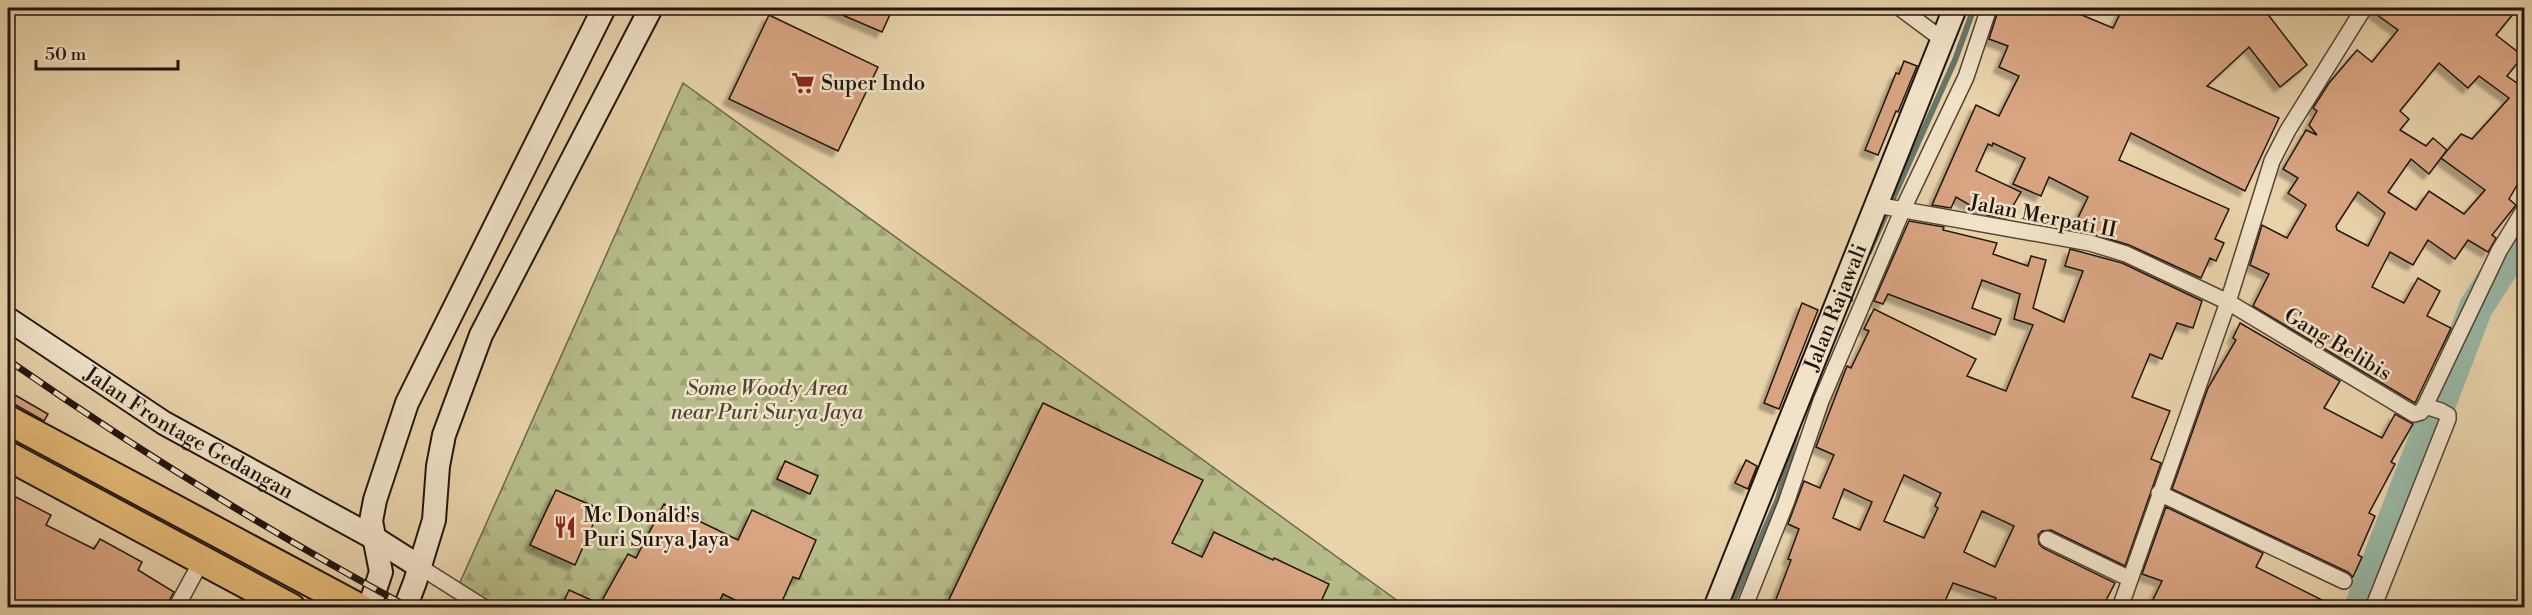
<svg xmlns="http://www.w3.org/2000/svg" width="2532" height="615" font-family="'Libre Bodoni',serif">
<style>
.forest{fill:url(#forest-firs);stroke:#6b684c;stroke-width:1.5}
.lines{fill:none;stroke-linecap:round;stroke-linejoin:round}
.stream{stroke:#68766a;stroke-width:6}
.river{stroke:#98b8a6;stroke-width:34}
.building{fill:#d8a481;stroke:#20140f;stroke-width:1.5;fill-rule:evenodd;filter:url(#shadow)}
.street-casing{stroke:#524436;stroke-width:18}
.secondary-casing{stroke:#20140f;stroke-width:26}
.highway-casing{stroke:#20140f;stroke-width:32}
.street{stroke:#f1e2c8;stroke-width:15}
.secondary{stroke:#f1e2c8;stroke-width:22}
.highway{stroke:#e4ba76;stroke-width:28}
.rail-casing{stroke:#20140f;stroke-width:7}
.rail{stroke:#f1e2c8;stroke-width:4.5;stroke-dasharray:14;stroke-linecap:butt}
.labels{text-anchor:middle;stroke-width:5;stroke-linejoin:round;paint-order:stroke}
.poi-label{font-size:21px;fill:#20140f;stroke:#f1e2c8;text-anchor:start}
.street-label{font-size:21px;fill:#20140f;stroke:#f1e2c8}
.park-label{font-size:21px;font-style:italic;fill:#4d4634;stroke:#f1e2c8}
</style>
<defs>
<pattern id="forest-firs" width="22" height="20" patternUnits="userSpaceOnUse" patternTransform="scale(1.5)"><rect width="22" height="20" fill="#b6bc89"/><path d="M5 1l3.5 6h-7zM16 11l3.5 6h-7z" fill="#9ca175"/></pattern>
<filter id="shadow"><feDropShadow dx="-5.5" dy="5.5" stdDeviation="1.5" flood-color="#0004"/></filter>
</defs>
<rect width="100%" height="100%" fill="#e9d3ab"/>
<filter id="stains"><feTurbulence type="fractalNoise" baseFrequency=".00333" numOctaves="4"/><feColorMatrix values="0 0 0 0 .2 0 0 0 0 .09 0 0 0 0 .02 0 0 0 .5 -.17"/></filter>
<radialGradient id="worn" r=".72"><stop offset=".6" stop-color="#630" stop-opacity="0"/><stop offset="1" stop-color="#630" stop-opacity=".3"/></radialGradient>
<polygon class="forest" points="683,83 1406,607 492,608 457,589"/>
<g class="lines">
<g class="stream">
<polyline points="1869,252 1955,60 1974,8"/>
<polyline points="1730,608 1778,499 1796,434"/>
</g>
<polyline class="river" points="2361,608 2476,307 2524,233"/>
</g>
<g class="building">
<polygon points="826,8 893,8 882,32"/>
<polygon points="1999,8 2065,8 2113,28 2123,8 2263,8 2307,65 2280,87 2249,47 2207,86 2279,118 2245,191 2131,133 2119,160 2229,209 2215,239 2224,243 2216,261 2210,258 2201,278 2129,245 2093,234 2064,228 2066,221 2075,224 2088,197 2049,177 2041,196 2013,184 2025,158 1993,143 1992,146 1988,144 1976,171 2021,192 2006,218 1987,215 1956,197 1951,208 1932,205 1976,105 1999,116 2019,76 1999,67 2008,46 1989,39"/>
<path d="M 2374,8 L 2518,8 L 2496,35 L 2523,56 L 2507,76 L 2520,85 L 2524,80 L 2524,173 L 2509,199 L 2516,205 L 2492,235 L 2496,238 L 2488,252 L 2468,240 L 2455,259 L 2428,240 L 2413,265 L 2390,252 L 2372,287 L 2404,303 L 2418,278 L 2440,291 L 2427,316 L 2451,328 L 2415,403 L 2253,306 L 2269,274 L 2250,265 L 2262,225 L 2287,238 L 2306,205 L 2288,193 L 2298,178 L 2283,169 L 2306,130 L 2317,135 L 2309,125 L 2317,111 L 2313,108 L 2329,83 L 2357,50 L 2372,62 L 2398,30 L 2373,12 ZM 2439,63 L 2468,88 L 2479,76 L 2509,98 L 2472,139 L 2461,134 L 2441,158 L 2485,190 L 2464,214 L 2429,191 L 2416,210 L 2388,192 L 2411,159 L 2429,174 L 2447,150 L 2433,138 L 2426,146 L 2400,130 L 2409,119 L 2400,111 ZM 2358,192 L 2385,213 L 2368,246 L 2337,230 L 2336,226 Z"/>
<polygon points="769,15 878,67 838,151 729,99"/>
<polygon points="1904,61 1917,66 1898,112 1896,111 1878,155 1865,150 1896,73 1899,74"/>
<path d="M 1909,221 L 1944,227 L 1943,230 L 1997,243 L 1993,254 L 2028,266 L 2031,256 L 2046,260 L 2033,308 L 2064,322 L 2083,271 L 2065,266 L 2070,249 L 2122,263 L 2202,301 L 2193,328 L 2177,323 L 2162,359 L 2150,354 L 2132,397 L 2170,411 L 2151,459 L 2161,463 L 2125,566 L 2051,530 L 2042,531 L 2038,535 L 2039,544 L 2043,548 L 2115,583 L 2102,608 L 1991,608 L 1996,598 L 1953,583 L 1942,608 L 1790,608 L 1775,602 L 1791,560 L 1788,559 L 1799,529 L 1788,524 L 1804,481 L 1820,488 L 1834,455 L 1816,447 L 1847,366 L 1851,368 L 1869,331 L 1864,329 L 1874,309 L 1976,359 L 1967,376 L 2006,391 L 2033,325 L 2014,319 L 2020,294 L 1982,280 L 1972,308 L 2001,319 L 1995,335 L 1888,294 L 1883,304 L 1874,301 ZM 1904,475 L 1941,493 L 1935,506 L 1938,508 L 1924,538 L 1884,521 ZM 1844,489 L 1872,502 L 1860,530 L 1833,518 ZM 1982,511 L 2014,526 L 1995,567 L 1964,552 Z"/>
<polygon points="1802,303 1818,310 1779,409 1764,403"/>
<polygon points="2240,323 2340,381 2324,408 2382,438 2395,414 2413,424 2391,462 2395,464 2369,513 2375,516 2358,555 2362,557 2353,577 2348,572 2172,489 2208,388 2236,340 2233,338"/>
<polygon points="8,391 48,414 44,421 16,405 8,404"/>
<polygon points="1043,403 1203,480 1172,543 1202,557 1214,532 1273,560 1274,558 1329,584 1318,608 945,608"/>
<polygon points="1746,460 1757,466 1748,489 1735,483"/>
<polygon points="785,461 818,476 810,494 777,479"/>
<polygon points="556,490 600,509 575,565 530,545"/>
<polygon points="8,493 51,515 46,525 94,549 100,539 142,562 138,570 174,592 165,608 22,608 8,600"/>
<polygon points="664,504 738,540 752,510 816,540 799,579 793,577 779,608 751,608 723,594 716,608 561,608 569,590 600,604 628,554 636,558"/>
<polygon points="2166,507 2263,553 2256,567 2338,608 2149,608 2162,581 2142,574"/>
</g>
<g class="lines">
<g class="street-casing">
<g id="street">
<polyline points="1900,8 1943,40"/>
<polyline points="1876,205 2090,243 2126,254 2228,302 2414,414 2421,412 2425,406 2499,251 2524,210"/>
<polyline points="2159,493 2344,581"/>
<polyline points="2047,539 2130,579"/>
<polyline points="420,567 485,608"/>
<polyline points="176,608 202,560"/>
<polyline points="1744,608 1786,503 1821,401 1903,209 1966,77 1989,8"/>
<polyline points="2120,608 2228,302 2272,161 2288,130 2364,8"/>
<polyline points="2373,608 2448,419 2448,415 2441,411 2425,406"/>
</g>
</g>
<g class="secondary-casing">
<g id="secondary">
<path id="s1" d="M 8,319 L 164,423 L 376,539 L 420,567"/>
<polyline points="369,608 381,572 371,521 375,500 407,403 604,8"/>
<polyline points="405,608 415,582 434,520 438,466 444,435 481,335 651,8"/>
<path id="s2" d="M 1715,608 L 1955,8"/>
</g>
</g>
<g class="highway-casing">
<g id="highway">
<polyline points="8,420 359,608"/>
<polyline points="8,456 291,608"/>
</g>
</g>
<use href="#street" class="street"/>
<use href="#secondary" class="secondary"/>
<use href="#highway" class="highway"/>
<g class="rail-casing">
<path id="rail" d="M 8,360 C 137,450 271,533 410,608"/>
</g>
<use href="#rail" class="rail"/>
</g>
<defs>
<g id="supermarket-bare" transform="scale(1.8)"><path d="M-6-5.5h2.5l.6 2H6L4.5 2H-2.5L-4.4-4H-6ZM-1.5 3.2a1.3 1.3 0 1 0 .1 0ZM3 3.2a1.3 1.3 0 1 0 .1 0Z" fill="#8f2418" stroke="#f1e2c8" stroke-width="2.5" paint-order="stroke"/></g>
<g id="restaurant-bare" transform="scale(1.8)"><path d="M-5-6h1v4h1v-4h1v4h1v-4h1v5L-1.5 .5V6h-2V.5L-5-1ZM5-6V6H3V1.5H1.5Q1.5-4 5-6Z" fill="#8f2418" stroke="#f1e2c8" stroke-width="2.5" paint-order="stroke"/></g>
</defs>
<g fill-rule="evenodd">
<use href="#supermarket-bare" x="803" y="83"/>
<use href="#restaurant-bare" x="565" y="527"/>
</g>
<g class="labels">
<g class="poi-label">
<text x="821" y="90">Super Indo</text>
<text x="583" y="522">Mc Donald's<tspan x="583" dy="24">Puri Surya Jaya</tspan></text>
</g>
<g class="street-label">
<text transform="translate(2043 216) rotate(11)" y="7">Jalan Merpati II</text>
<text dy="7" stroke="none"><textPath href="#s2" startOffset="324">Jalan Rajawali</textPath></text>
<text transform="translate(2338 344) rotate(31)" y="7">Gang Belibis</text>
<text dy="7" stroke="none"><textPath href="#s1" startOffset="214">Jalan Frontage Gedangan</textPath></text>
</g>
<g class="park-label">
<text x="767" y="395">Some Woody Area<tspan x="767" dy="24">near Puri Surya Jaya</tspan></text>
</g>
</g>
<rect width="2532" height="615" fill="none" stroke="#e9d3ab" stroke-width="30"/>
<rect x="9" y="9" width="2514" height="597" fill="none" stroke="#20140f" stroke-width="3"/>
<rect x="15" y="15" width="2502" height="585" fill="none" stroke="#20140f" stroke-width="1.5"/>
<path d="M36 60v9h142v-9" fill="none" stroke="#20140f" stroke-width="3"/>
<text x="45" y="60" font-size="18" fill="#20140f" stroke="#f1e2c8" stroke-width="4.5" paint-order="stroke">50 m</text>
<rect width="100%" height="100%" filter="url(#stains)"/>
<rect width="100%" height="100%" fill="url(#worn)"/>
</svg>
